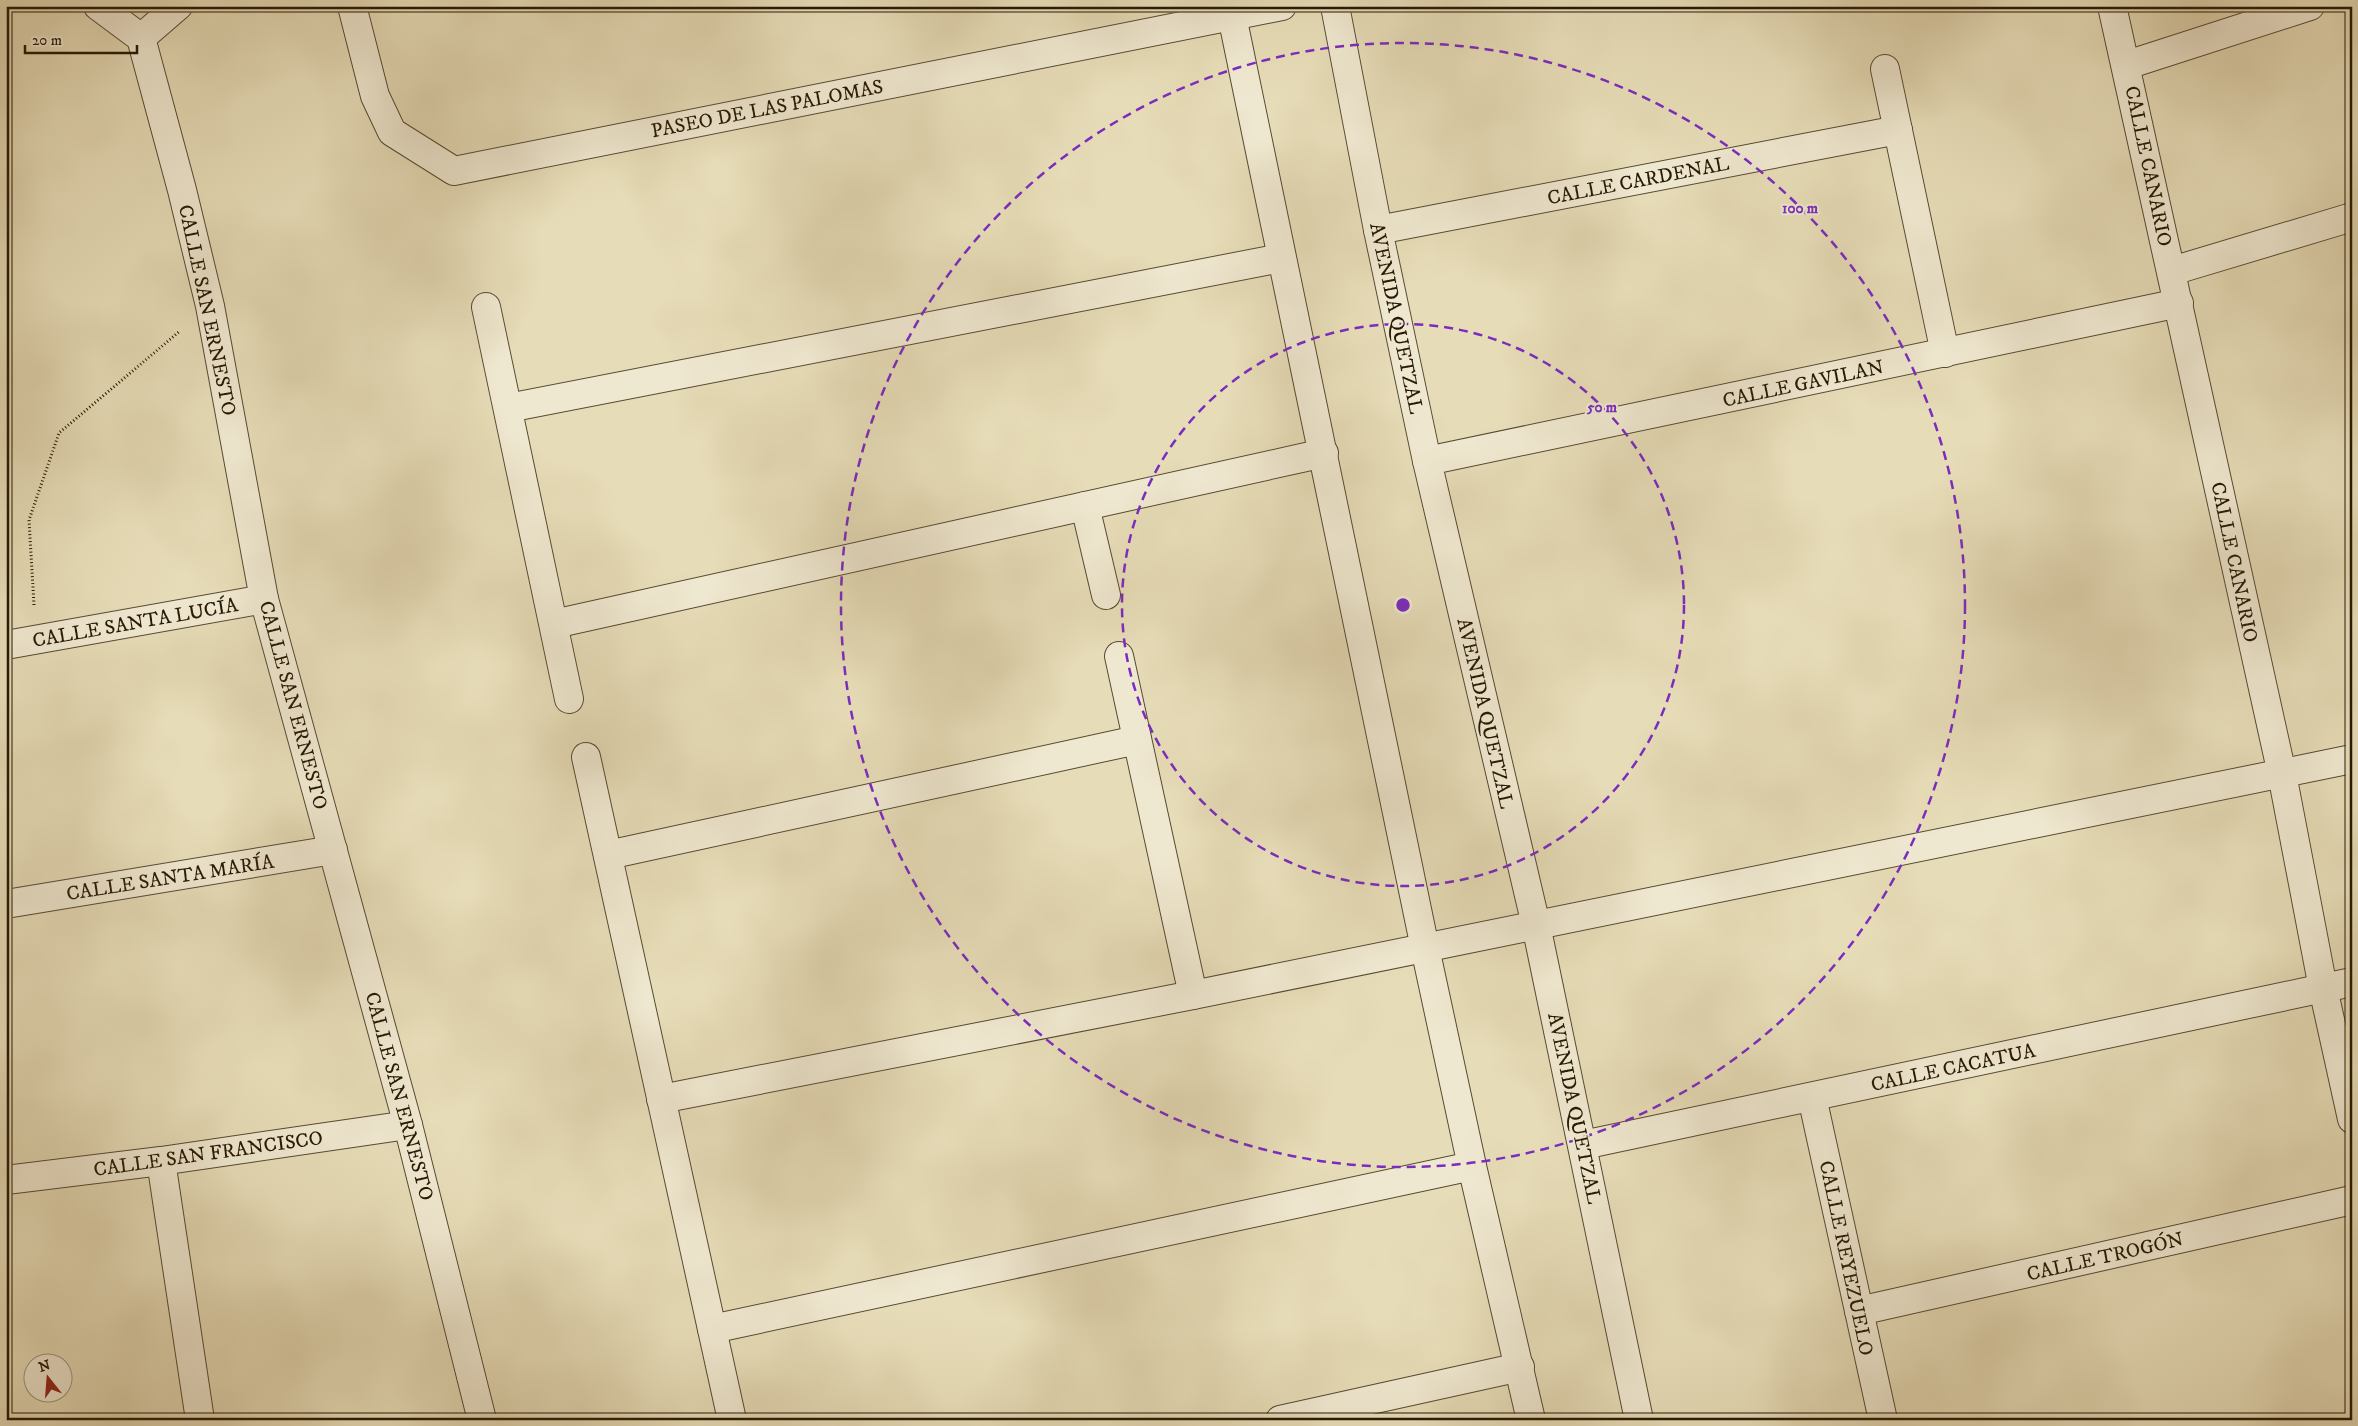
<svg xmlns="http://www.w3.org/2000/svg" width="2358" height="1426" font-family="'IM FELL DW Pica',serif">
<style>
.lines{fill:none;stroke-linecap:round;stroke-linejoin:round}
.minor-casing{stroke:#574a32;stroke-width:30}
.path{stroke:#271905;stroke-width:3;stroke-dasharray:1 2.5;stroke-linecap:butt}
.minor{stroke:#efe8d0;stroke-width:28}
.ring{fill:none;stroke:#7b2cbf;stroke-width:2.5;stroke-dasharray:9 6}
.labels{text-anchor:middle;stroke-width:4;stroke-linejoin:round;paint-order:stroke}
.street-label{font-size:20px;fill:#271905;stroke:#efe8d0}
.centre{fill:#7b2cbf;stroke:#efe8d0;stroke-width:2.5}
.ring-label{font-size:15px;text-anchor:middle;font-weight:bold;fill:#7b2cbf;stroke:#efe8d0;stroke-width:4;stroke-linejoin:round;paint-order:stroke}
</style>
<rect width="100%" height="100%" fill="#e6dcb7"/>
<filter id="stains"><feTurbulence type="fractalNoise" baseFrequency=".004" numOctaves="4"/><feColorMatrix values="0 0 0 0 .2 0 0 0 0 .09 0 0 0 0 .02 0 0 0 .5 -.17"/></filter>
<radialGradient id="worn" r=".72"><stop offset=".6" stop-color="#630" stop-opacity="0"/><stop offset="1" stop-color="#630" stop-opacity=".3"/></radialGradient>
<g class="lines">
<g class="minor-casing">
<g id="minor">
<polyline points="98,6 141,38 182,190 210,306 264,599 408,1125 482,1420"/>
<polyline points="352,6 375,96 392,132 454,171 1282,6"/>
<polyline points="1335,6 1378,230 1427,461 1536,925 1639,1420"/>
<polyline points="2112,6 2282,774 2323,988 2352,1119"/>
<polyline points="1232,16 1425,948 1472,1166 1531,1420"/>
<polyline points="141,38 178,6"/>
<polyline points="2127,65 2310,6"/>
<polyline points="1885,69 1945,353"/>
<polyline points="1378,230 1898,130"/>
<polyline points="2172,271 2352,217"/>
<polyline points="486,307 569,699"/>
<polyline points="508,408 1281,258"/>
<polyline points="1427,461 2179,303"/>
<polyline points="1085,506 1106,595"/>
<polyline points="554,624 1324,453"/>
<polyline points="6,645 264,599"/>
<polyline points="1119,656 1193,995"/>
<polyline points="586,757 732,1420"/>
<polyline points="608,855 1137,740"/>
<polyline points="6,904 333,850"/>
<polyline points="1812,1097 1883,1420"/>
<polyline points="661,1099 1193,995 2352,759"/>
<polyline points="1583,1145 2352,982"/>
<polyline points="161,1161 200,1420"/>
<polyline points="6,1180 161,1161 408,1125"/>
<polyline points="1859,1311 2352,1200"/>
<polyline points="712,1329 1472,1166"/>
<polyline points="1280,1420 1520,1367"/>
</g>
</g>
<polyline class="path" points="34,605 29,520 59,433 180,331"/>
<use href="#minor" class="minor"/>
</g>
<g class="ring">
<circle cx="1403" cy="605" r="281"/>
<circle cx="1403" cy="605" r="562"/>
</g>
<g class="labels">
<g class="street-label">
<text transform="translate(767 108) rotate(-11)" y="7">PASEO DE LAS PALOMAS</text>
<text transform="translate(2149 166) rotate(78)" y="7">CALLE CANARIO</text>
<text transform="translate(1638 180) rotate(-11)" y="7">CALLE CARDENAL</text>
<text transform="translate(208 310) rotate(78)" y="7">CALLE SAN ERNESTO</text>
<text transform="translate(1397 318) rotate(78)" y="7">AVENIDA QUETZAL</text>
<text transform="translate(1803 383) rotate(-12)" y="7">CALLE GAVILAN</text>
<text transform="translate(2235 562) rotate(78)" y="7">CALLE CANARIO</text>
<text transform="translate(135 622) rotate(-10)" y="7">CALLE SANTA LUCÍA</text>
<text transform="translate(294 705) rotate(75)" y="7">CALLE SAN ERNESTO</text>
<text transform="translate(1486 713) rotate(77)" y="7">AVENIDA QUETZAL</text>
<text transform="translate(170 877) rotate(-9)" y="7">CALLE SANTA MARÍA</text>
<text transform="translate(1953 1067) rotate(-12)" y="7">CALLE CACATUA</text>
<text transform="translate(400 1096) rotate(75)" y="7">CALLE SAN ERNESTO</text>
<text transform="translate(1575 1108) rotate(78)" y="7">AVENIDA QUETZAL</text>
<text transform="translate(208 1153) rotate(-8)" y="7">CALLE SAN FRANCISCO</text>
<text transform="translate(2105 1256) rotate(-13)" y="7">CALLE TROGÓN</text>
<text transform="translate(1847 1258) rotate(78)" y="7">CALLE REYEZUELO</text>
</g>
</g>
<circle cx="1403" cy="605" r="8" class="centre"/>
<g class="ring-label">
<text x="1800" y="213">100 m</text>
<text x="1602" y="412">50 m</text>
</g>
<rect width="2358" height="1426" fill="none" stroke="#e6dcb7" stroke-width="25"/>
<rect x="8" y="8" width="2343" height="1411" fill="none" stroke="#271905" stroke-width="2.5"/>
<rect x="12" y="12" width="2333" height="1401" fill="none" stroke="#271905"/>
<g transform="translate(48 1378) rotate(343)"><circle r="24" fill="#efe8d0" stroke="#9f957f"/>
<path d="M0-4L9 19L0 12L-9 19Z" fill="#8f2418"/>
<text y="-8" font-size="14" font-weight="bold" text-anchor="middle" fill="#271905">N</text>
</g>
<path d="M25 45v8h112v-8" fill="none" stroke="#271905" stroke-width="2.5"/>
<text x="32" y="45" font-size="15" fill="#271905" stroke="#efe8d0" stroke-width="4" paint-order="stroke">20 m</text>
<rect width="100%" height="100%" filter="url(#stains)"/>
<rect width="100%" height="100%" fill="url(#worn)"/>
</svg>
